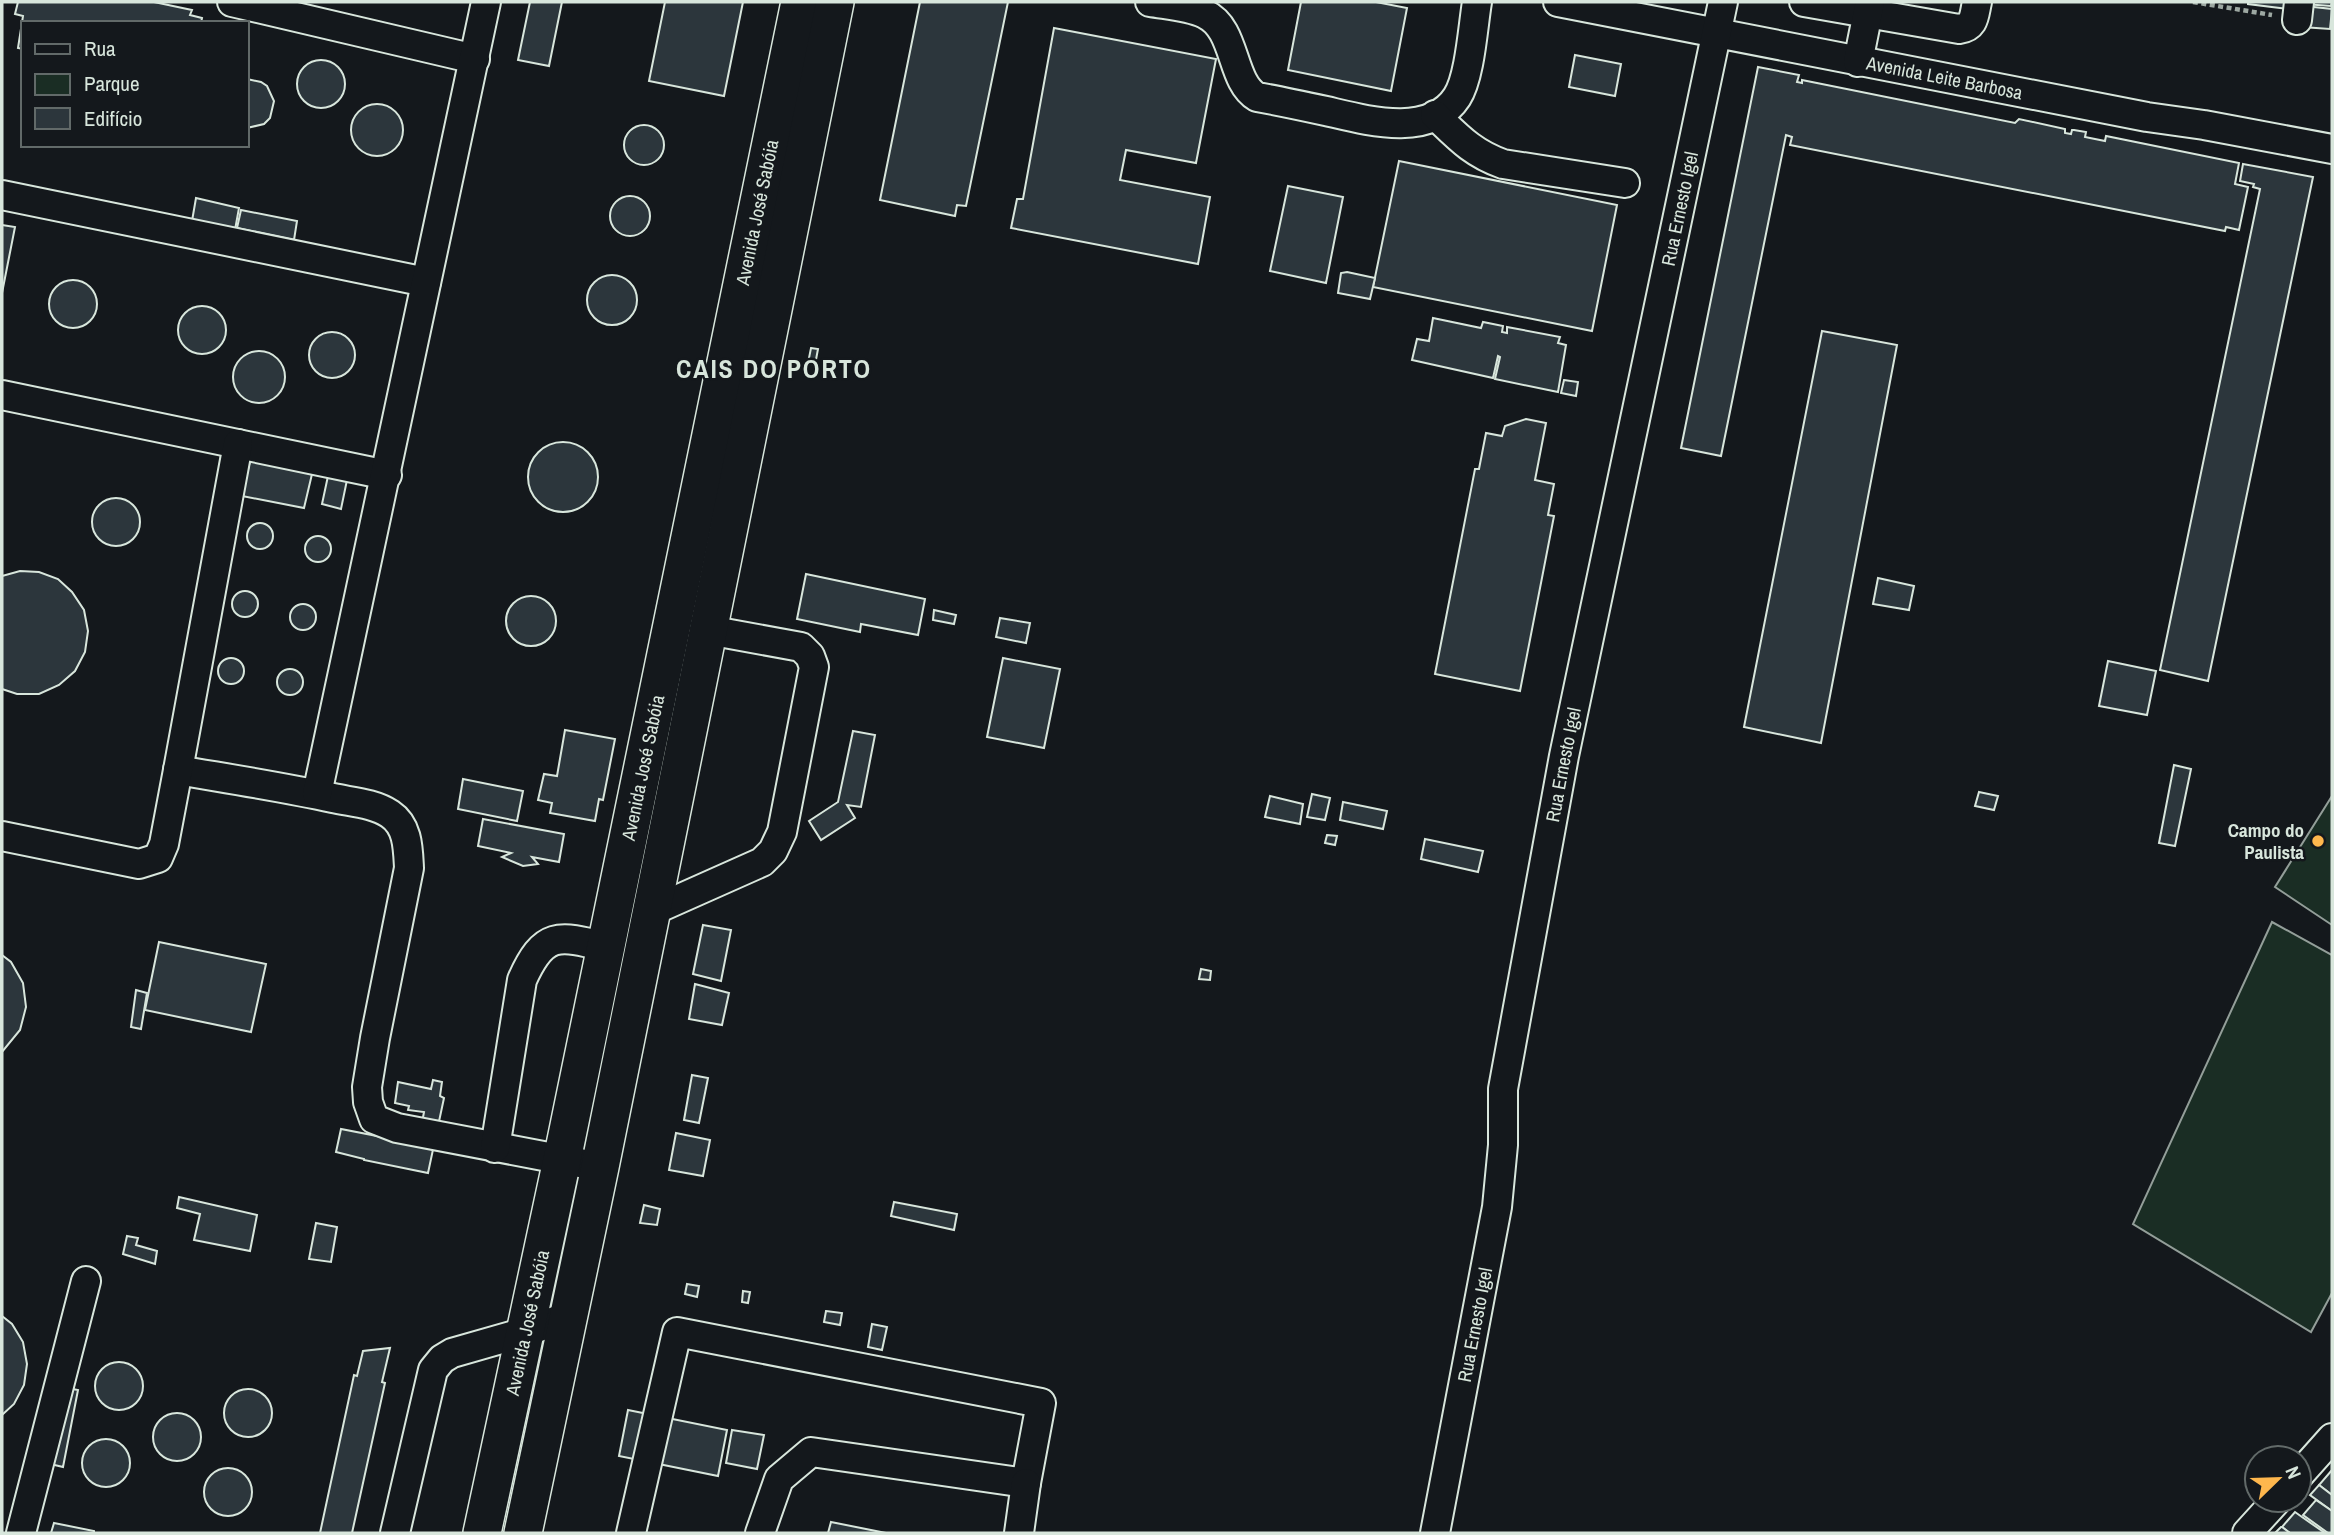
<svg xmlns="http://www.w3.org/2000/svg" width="2334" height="1535" font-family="'Archivo Narrow',sans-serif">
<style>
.green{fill:#1a2d24;stroke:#939e99;stroke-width:2}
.building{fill:#2c363c;stroke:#d8e6dc;stroke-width:2}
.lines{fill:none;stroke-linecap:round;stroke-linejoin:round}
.minor-casing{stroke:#d8e6dc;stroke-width:32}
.major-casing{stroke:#d8e6dc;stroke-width:40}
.path{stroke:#9da8a2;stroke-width:4.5;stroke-dasharray:5 3.5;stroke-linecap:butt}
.minor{stroke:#14181c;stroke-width:28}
.major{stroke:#14181c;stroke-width:37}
.poi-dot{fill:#ffb74d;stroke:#14181c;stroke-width:2.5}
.labels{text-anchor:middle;stroke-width:5;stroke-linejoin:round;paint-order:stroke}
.street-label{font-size:19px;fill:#d8e6dc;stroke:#14181c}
.poi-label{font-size:19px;font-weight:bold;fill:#d8e6dc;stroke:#14181c;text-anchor:end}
.district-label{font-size:26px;font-weight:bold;letter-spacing:2px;fill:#d8e6dc;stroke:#14181c}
</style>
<rect width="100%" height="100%" fill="#14181c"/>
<g class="green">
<polygon points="2332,796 2332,925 2275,887"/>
<polygon points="2272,922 2332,955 2332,1293 2311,1332 2133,1224"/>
</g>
<g class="building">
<polygon points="18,2 154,2 192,10 190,15 202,18 201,23 23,23 23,49 18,48 23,16 15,14"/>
<polygon points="530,2 562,2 549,66 518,60"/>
<polygon points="665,2 743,2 724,96 649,81"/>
<polygon points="920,2 1008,2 966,206 957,205 955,216 880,200"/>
<polygon points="1301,2 1376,2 1407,8 1391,91 1288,70"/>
<polygon points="2248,2 2288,2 2288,9 2248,4"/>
<polygon points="2304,2 2332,2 2331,6 2304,4"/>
<polygon points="2304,6 2332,9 2330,29 2302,27"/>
<polygon points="1054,28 1216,59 1196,163 1126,150 1120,180 1210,197 1198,264 1011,228 1017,199 1023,199"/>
<polygon points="1575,55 1621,64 1615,96 1569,87"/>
<circle cx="321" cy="84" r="24"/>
<polygon points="1758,67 1799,75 1797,82 1802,83 1802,80 2015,123 2019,119 2065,129 2065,133 2071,134 2072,130 2074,130 2086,132 2085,137 2105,141 2106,136 2239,163 2235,184 2248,187 2239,230 2226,227 2225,231 1790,145 1792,137 1786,135 1721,456 1681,448"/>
<polygon points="247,79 261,82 267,86 274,101 270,118 264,124 247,128"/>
<circle cx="377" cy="130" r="26"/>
<circle cx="644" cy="145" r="20"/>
<polygon points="1399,161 1617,205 1592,331 1373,287"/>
<polygon points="2243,164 2313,177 2208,681 2160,670 2260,189 2253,187 2254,184 2240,181"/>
<polygon points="1288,186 1343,197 1326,283 1270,271"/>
<circle cx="630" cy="216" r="20"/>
<polygon points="196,198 239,208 235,230 192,221"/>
<polygon points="241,210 297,221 294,240 237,228"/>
<polygon points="2,225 15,227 2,293"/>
<polygon points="1347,272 1375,278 1370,299 1338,293 1341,273"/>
<circle cx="612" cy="300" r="25"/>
<circle cx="73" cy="304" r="24"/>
<circle cx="202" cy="330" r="24"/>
<polygon points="1433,318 1481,328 1483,322 1503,326 1502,332 1507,333 1507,327 1560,337 1558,343 1566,345 1558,392 1495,379 1500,357 1498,356 1493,378 1412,360 1417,339 1429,341"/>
<polygon points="1822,331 1897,345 1821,743 1744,727"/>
<circle cx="332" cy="355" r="23"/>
<polygon points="811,348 818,349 815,365 808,363"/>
<circle cx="259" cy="377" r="26"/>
<polygon points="1564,380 1578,382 1576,396 1561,393"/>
<polygon points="1526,419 1546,423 1535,480 1554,484 1548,515 1554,516 1520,691 1435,674 1475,469 1479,469 1486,433 1502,436 1505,426"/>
<circle cx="563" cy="477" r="35"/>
<polygon points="250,461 312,474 304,508 242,496"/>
<polygon points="328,476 347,480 341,509 322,504"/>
<circle cx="116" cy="522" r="24"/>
<circle cx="260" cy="536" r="13"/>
<circle cx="318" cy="549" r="13"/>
<polygon points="20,571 39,572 58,579 72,592 84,610 88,631 85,652 75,671 59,685 39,694 17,694 2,689 2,576"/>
<polygon points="806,574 925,599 918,635 861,624 860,632 797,619"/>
<polygon points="1878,578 1914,586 1909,610 1873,604"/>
<circle cx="245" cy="604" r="13"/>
<circle cx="531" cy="621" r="25"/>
<circle cx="303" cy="617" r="13"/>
<polygon points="934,610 956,615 954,624 933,620"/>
<polygon points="1000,618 1030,623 1026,643 996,637"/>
<circle cx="231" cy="671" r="13"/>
<polygon points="1003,658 1060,669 1044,748 987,737"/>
<polygon points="2108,661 2156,671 2147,715 2099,706"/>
<circle cx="290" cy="682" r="13"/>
<polygon points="565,730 615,739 603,800 599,799 595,821 550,813 552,803 538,800 544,774 557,776"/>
<polygon points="853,731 875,735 861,807 847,805 855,818 821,840 809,821 838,802"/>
<polygon points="2174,765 2191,769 2175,846 2159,843"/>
<polygon points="463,779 523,791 517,821 458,809"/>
<polygon points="1979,792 1998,796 1994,810 1975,806"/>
<polygon points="1312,794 1330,798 1325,820 1307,817"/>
<polygon points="1270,796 1303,804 1300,824 1265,817"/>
<polygon points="1343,802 1387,811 1383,829 1340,820"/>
<polygon points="483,819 564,834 559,862 532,857 538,864 523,866 502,857 511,853 478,846"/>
<polygon points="1327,835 1337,836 1335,845 1325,843"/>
<polygon points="1425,839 1483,851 1478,872 1421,859"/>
<polygon points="703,925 731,930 721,981 693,974"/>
<polygon points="159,942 266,964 251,1032 145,1010"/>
<polygon points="2,955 11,962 23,983 26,1007 20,1030 2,1052"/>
<polygon points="1201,969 1211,971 1210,980 1199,979"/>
<polygon points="695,984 729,993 722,1025 689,1019"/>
<polygon points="136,990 147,993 141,1029 131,1027"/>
<polygon points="692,1075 708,1078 699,1123 684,1120"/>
<polygon points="433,1080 442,1082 440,1096 444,1098 428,1173 364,1160 364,1159 336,1152 341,1129 418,1144 424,1112 408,1110 409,1106 395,1103 398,1082 431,1089"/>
<polygon points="676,1133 710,1140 703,1176 669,1170"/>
<polygon points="179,1197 257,1215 250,1251 194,1240 200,1214 177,1208"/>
<polygon points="894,1202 957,1214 954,1230 891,1216"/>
<polygon points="644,1205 660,1209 657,1225 640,1223"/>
<polygon points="316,1223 337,1227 331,1262 309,1259"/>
<polygon points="127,1236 138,1238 136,1245 157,1251 155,1264 123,1254"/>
<polygon points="687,1284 699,1286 697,1297 685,1294"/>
<polygon points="743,1291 750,1292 748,1303 742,1302"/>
<polygon points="826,1311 842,1313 840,1325 824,1322"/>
<polygon points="2,1316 12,1324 23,1342 27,1364 24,1385 14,1404 2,1415"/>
<polygon points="872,1324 887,1327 882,1350 868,1347"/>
<polygon points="390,1348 382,1382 385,1383 352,1533 320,1533 354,1375 357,1376 363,1351"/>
<circle cx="119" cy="1386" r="24"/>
<polygon points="62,1387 78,1390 63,1467 46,1463"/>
<circle cx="248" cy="1413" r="24"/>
<polygon points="628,1410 727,1430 718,1476 619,1456"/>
<circle cx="177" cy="1437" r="24"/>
<polygon points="732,1430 764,1435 757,1469 726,1463"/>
<circle cx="106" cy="1463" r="24"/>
<circle cx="228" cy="1492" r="24"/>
<polygon points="2332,1470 2332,1495 2319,1485"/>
<polygon points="2319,1485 2332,1495 2332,1511 2310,1495"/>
<polygon points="2316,1500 2332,1511 2332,1533 2328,1533 2303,1515"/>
<polygon points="2295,1512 2302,1517 2325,1533 2290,1533 2287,1531 2282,1527"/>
<polygon points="831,1522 886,1533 828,1533"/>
<polygon points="54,1523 94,1531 94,1533 51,1533"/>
<polygon points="2281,1527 2282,1527 2290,1533 2275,1533"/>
</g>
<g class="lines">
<g class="minor-casing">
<g id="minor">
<polyline points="232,2 475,59"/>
<path d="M 1150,2 C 1168,5 1189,6 1205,14 C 1237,29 1230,81 1257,97 C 1280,101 1303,106 1326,111 C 1365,120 1430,139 1457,97 C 1470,77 1473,26 1477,2"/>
<path id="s1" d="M 1558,2 L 2147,117 L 2204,125 L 2332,149"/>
<path d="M 1804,2 L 1959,29 C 1975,27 1974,15 1977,2"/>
<polyline points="2297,20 2299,2"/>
<polyline points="1858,62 1870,2"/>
<path d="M 1435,115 C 1458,137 1472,153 1503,164 L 1625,183"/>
<polyline points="2,195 426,282"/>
<polyline points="2,395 387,475"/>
<path d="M 178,770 C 230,779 282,787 333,798 C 351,802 374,803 390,814 C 408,826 408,848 409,868 L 375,1038 L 367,1087 L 368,1102 L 374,1119 L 397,1128 L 580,1163"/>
<polyline points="317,794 486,2"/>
<polyline points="2,836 139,864 158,858 164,844 178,770 238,444"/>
<polyline points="652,911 762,862 773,851 782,832 814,667 810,656 801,647 708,630"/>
<path d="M 495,1148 L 522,980 C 544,931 558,935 606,947"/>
<polyline points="2299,1475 2332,1438"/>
<polyline points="21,1533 86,1281"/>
<polyline points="395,1533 433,1370 442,1359 452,1353 525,1332 569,1316"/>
<polyline points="631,1533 677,1332 1041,1403 1026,1483 811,1452 779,1479 760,1533"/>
<polyline points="1019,1533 1026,1483"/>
<path id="s2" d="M 1435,1533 L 1497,1207 L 1503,1145 L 1503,1089 L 1564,756 L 1723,2"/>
<polyline points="2247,1533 2277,1500"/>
</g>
</g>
<g class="major-casing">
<g id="major">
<path id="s3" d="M 482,1533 L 562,1160 L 800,2"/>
<polyline points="523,1533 600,1167 835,2"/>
</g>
</g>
<polyline class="path" points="2193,2 2272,15"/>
<use href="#minor" class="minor"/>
<use href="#major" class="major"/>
</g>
<circle class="poi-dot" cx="2318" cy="841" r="7"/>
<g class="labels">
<g class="street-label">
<text dy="7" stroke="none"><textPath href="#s1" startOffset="394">Avenida Leite Barbosa</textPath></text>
<text dy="7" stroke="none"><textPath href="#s2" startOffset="1348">Rua Ernesto Igel</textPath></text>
<text dy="7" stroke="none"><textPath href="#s3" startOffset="1349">Avenida José Sabóia</textPath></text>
<text dy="7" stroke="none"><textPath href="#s2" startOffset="780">Rua Ernesto Igel</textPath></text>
<text dy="7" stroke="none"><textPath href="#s3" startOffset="782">Avenida José Sabóia</textPath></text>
<text dy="7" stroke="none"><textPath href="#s3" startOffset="215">Avenida José Sabóia</textPath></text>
<text dy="7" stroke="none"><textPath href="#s2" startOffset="212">Rua Ernesto Igel</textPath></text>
</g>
<g class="poi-label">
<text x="2304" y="837">Campo do<tspan x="2304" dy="22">Paulista</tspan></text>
</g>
<g class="district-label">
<text x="774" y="378">CAIS DO PORTO</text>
</g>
</g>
<rect width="2334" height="1535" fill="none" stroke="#d8e6dc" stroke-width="7"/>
<rect x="21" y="21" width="228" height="126" fill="#14181c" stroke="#626a69" stroke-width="2"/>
<rect x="35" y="44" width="35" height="10" fill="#14181c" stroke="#626a69" stroke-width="2"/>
<text x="84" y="56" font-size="21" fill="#d8e6dc">Rua</text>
<rect x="35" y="74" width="35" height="21" fill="#1a2d24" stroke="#626a69" stroke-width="2"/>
<text x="84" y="91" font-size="21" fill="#d8e6dc">Parque</text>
<rect x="35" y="108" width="35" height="21" fill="#2c363c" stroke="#626a69" stroke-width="2"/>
<text x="84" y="126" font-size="21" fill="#d8e6dc">Edifício</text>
<g transform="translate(2278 1479) rotate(67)"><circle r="33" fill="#14181c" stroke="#626a69" stroke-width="2"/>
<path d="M0-5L12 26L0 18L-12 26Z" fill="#ffb74d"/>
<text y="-10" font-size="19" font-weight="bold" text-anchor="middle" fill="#d8e6dc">N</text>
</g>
</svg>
